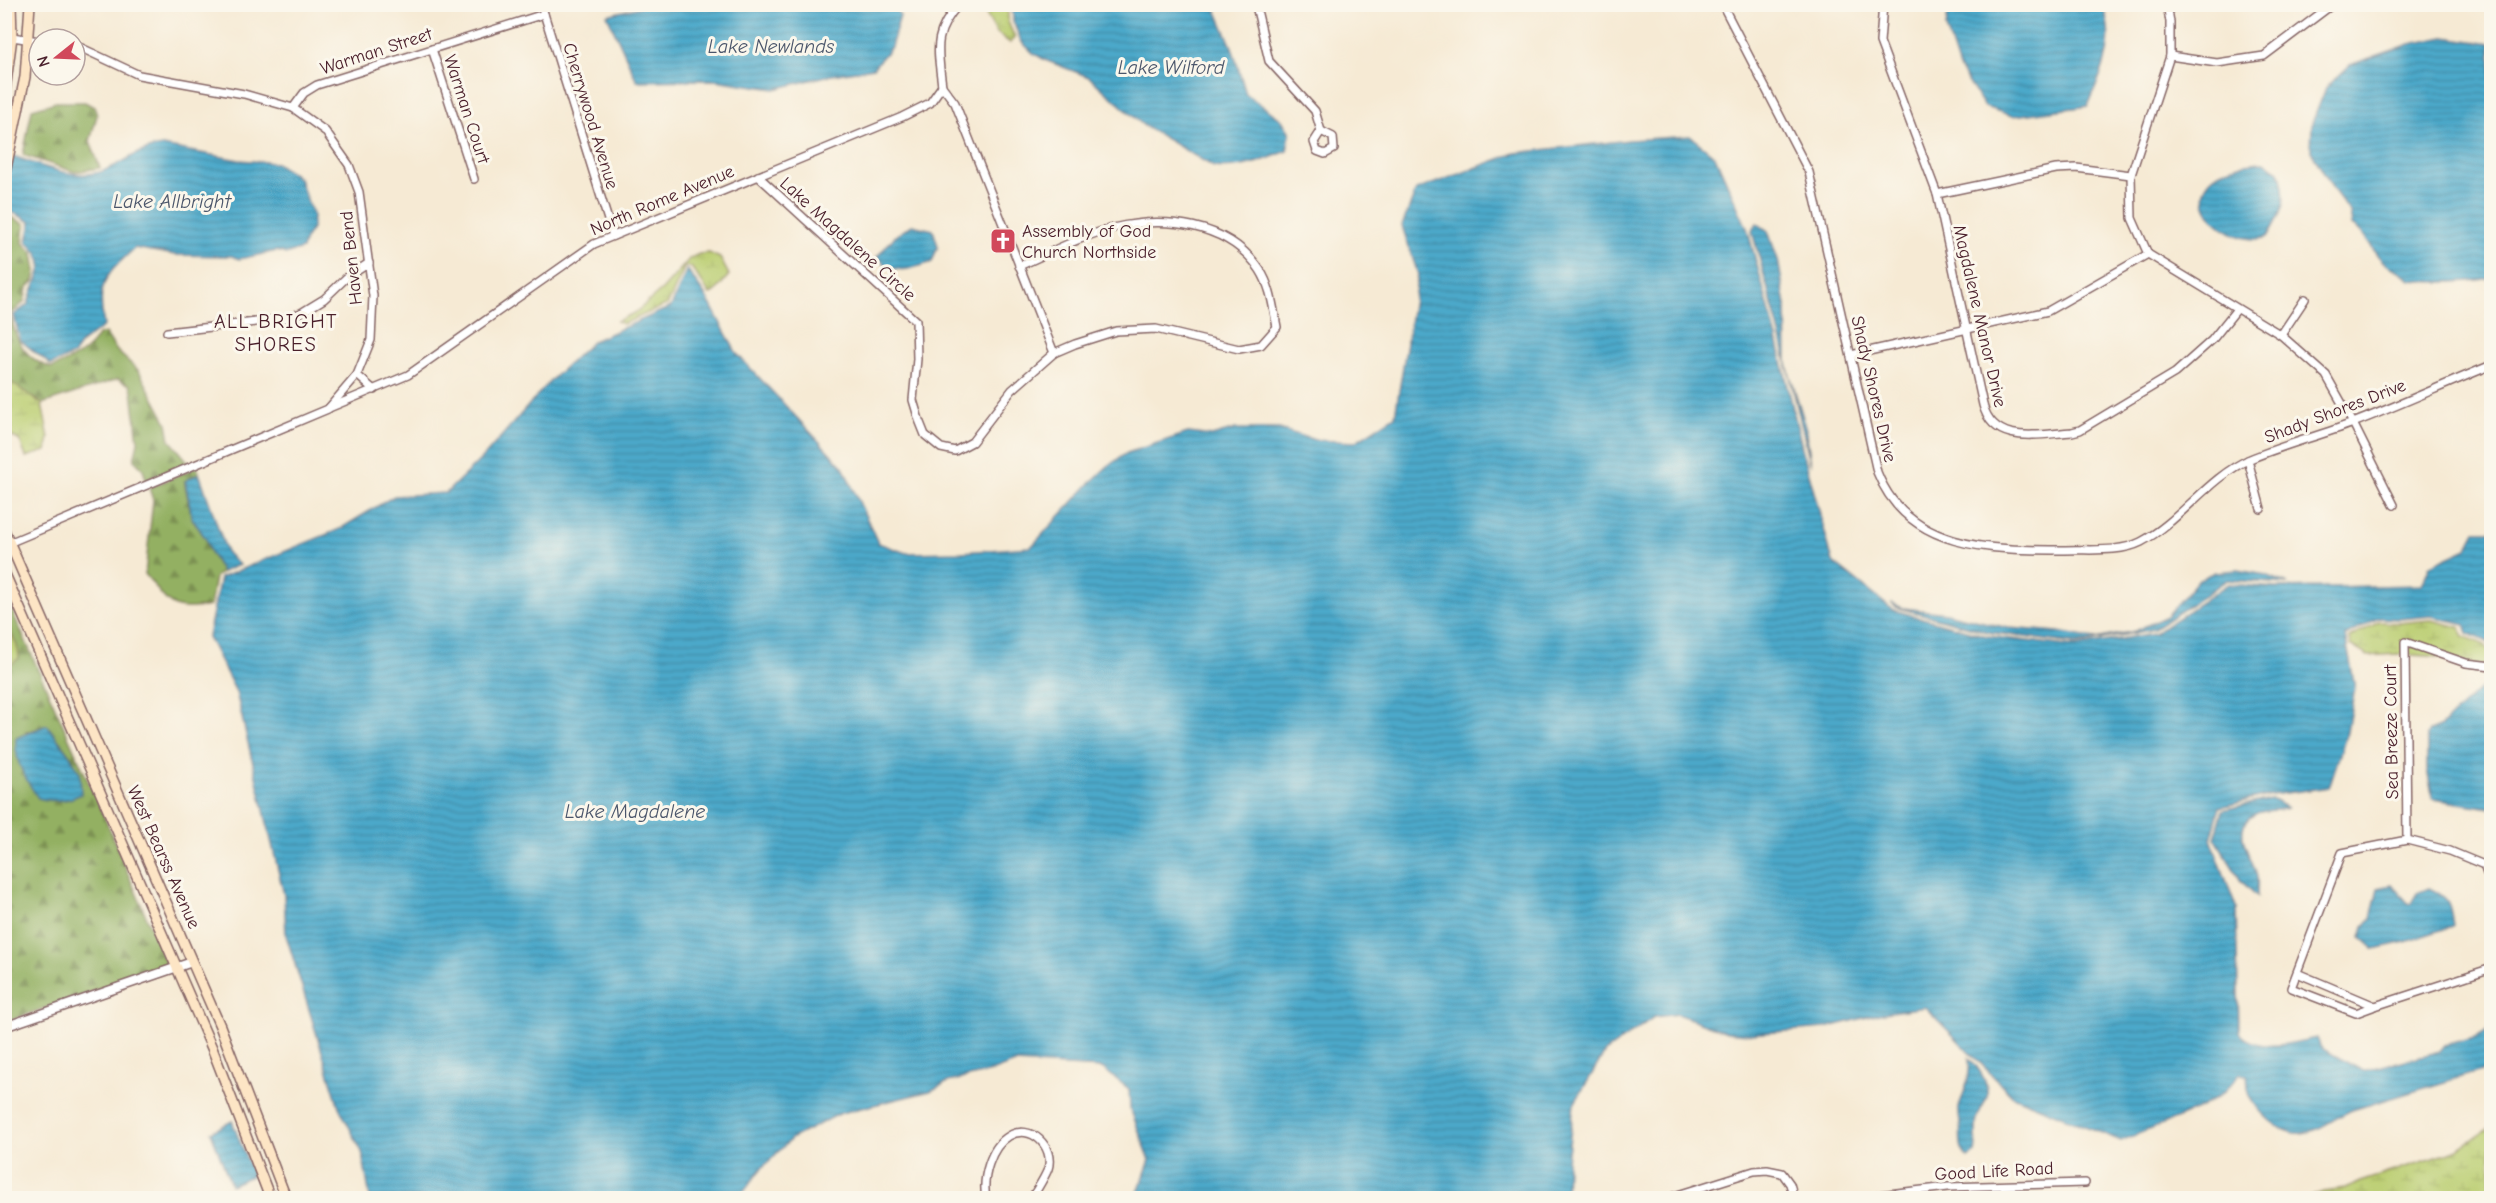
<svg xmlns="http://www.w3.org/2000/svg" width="2496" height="1203" font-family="'Comic Neue',sans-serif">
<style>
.forest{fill:url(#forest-firs);stroke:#6e6846;stroke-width:1.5;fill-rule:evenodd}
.wetland{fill:url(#wetland-marsh);stroke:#82764e;stroke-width:1.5}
.water{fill:url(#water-rules);stroke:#4b647a;stroke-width:1.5}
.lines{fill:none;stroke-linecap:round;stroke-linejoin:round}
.minor-casing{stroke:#866666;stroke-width:10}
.tertiary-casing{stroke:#866666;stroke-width:11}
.secondary-casing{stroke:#866666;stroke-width:12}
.minor{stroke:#fff;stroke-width:7}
.tertiary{stroke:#fff;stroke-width:8}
.secondary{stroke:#fde5c5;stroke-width:9}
.labels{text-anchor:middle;stroke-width:6;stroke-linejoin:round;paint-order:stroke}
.street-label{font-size:18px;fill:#4a1f2b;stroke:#fbf7ec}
.poi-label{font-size:18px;fill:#4a1f2b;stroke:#fbf7ec;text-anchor:start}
.water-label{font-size:20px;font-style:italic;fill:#4b566b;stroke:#fbf7ec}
.neighbourhood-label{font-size:20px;letter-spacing:1.5px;fill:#4a1f2b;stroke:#fbf7ec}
</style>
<defs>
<pattern id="forest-firs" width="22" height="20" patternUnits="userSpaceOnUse" patternTransform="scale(1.5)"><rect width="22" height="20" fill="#93b062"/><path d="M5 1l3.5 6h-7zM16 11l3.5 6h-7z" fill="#7a8f51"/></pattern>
<pattern id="wetland-marsh" width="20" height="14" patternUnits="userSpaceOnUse" patternTransform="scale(1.5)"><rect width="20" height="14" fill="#bacd70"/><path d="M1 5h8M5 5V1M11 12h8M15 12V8" fill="none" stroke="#a1b061"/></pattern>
<pattern id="water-rules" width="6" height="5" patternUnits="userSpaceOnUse" patternTransform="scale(1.5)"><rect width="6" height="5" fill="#4ca9ca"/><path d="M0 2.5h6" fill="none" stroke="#4189a4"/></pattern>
</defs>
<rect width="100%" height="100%" fill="#fbf7ec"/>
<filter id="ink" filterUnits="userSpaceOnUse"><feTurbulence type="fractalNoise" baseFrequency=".0167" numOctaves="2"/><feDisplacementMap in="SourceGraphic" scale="12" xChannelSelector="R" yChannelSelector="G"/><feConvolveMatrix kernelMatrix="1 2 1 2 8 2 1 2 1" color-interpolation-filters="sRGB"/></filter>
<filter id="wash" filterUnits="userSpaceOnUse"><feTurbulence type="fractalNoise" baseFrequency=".008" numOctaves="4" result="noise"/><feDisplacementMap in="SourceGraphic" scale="24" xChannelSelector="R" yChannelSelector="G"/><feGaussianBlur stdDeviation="1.35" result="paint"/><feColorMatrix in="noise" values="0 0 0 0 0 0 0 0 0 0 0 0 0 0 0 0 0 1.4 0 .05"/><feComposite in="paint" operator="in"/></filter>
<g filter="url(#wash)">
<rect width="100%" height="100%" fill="#f6ead4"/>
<g class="forest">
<polygon points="56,102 85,102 94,107 97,115 90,141 100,168 75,172 23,155 32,109"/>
<path d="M 9,216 L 25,224 L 23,243 L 33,253 L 36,272 L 34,281 L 27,288 L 24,302 L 10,315 C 16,341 25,360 52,368 C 69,360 89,353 98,335 L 105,333 L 117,351 L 139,371 L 167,423 L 170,440 L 188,462 L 146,480 L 143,469 L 134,460 L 138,442 L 132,391 L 130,385 L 118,379 L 42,404 L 5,378 L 4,236 Z"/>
<path d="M 197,467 L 199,473 L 185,481 L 185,485 L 192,518 L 206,539 L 210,552 L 222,572 L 215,577 L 210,606 C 168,613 170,604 145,574 L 153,500 L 149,488 Z"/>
<path d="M 4,593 L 106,821 L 167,966 L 5,1022 L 4,665 L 13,663 L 19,658 C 19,643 9,636 5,622 C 3,613 5,602 4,593 ZM 47,726 L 69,754 L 26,732 Z"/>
</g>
<g class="wetland">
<polygon points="981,5 1008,5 1008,22 1015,38 1010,43 996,32"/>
<polygon points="709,253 720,258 729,275 715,292 710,294 691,267 685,266 668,304 623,324 617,321 636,312 663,289 690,258 699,254"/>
<polygon points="5,378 42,404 49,438 46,451 26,457 20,441 5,432"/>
<path d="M 4,620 C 10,634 19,643 19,658 L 13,663 L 5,665 Z"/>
<polygon points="2431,620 2459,627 2464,636 2485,645 2491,653 2491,668 2441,657 2398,654 2368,656 2350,645 2349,638 2379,622 2399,623"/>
<polygon points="2491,1127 2491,1198 2308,1198 2324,1192 2345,1189 2360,1182 2440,1156 2458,1149"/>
</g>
<g class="water">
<polygon points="647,5 894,4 900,16 891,47 873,68 826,76 775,89 715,80 637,81 607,15"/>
<path d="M 1012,5 L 1214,5 L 1232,47 L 1246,94 L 1282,120 L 1290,133 L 1287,151 C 1263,161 1240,170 1214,167 L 1144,126 L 1089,77 L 1045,60 L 1033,53 L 1021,41 L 1013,21 Z"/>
<path d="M 1949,5 L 2102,5 C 2118,41 2102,72 2088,106 L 2013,116 L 1985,107 L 1959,68 L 1946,28 Z"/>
<path d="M 2445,37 L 2491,44 L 2491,278 C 2463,283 2438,283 2410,280 C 2400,268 2395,271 2385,263 C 2372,253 2368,234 2352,225 L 2350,212 L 2333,189 L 2311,151 L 2312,123 L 2326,88 L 2350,65 L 2410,44 Z"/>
<path d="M 1690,136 L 1715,156 L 1747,228 L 1777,339 L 1802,448 L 1833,562 L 1893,610 L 1987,636 L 2075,647 L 2155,633 L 2228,584 L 2275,588 L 2422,585 L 2430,565 L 2467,548 L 2476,531 L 2491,531 L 2491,646 L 2488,642 L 2468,633 L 2465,624 L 2431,616 L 2399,619 L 2378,618 L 2345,636 L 2355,687 L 2346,736 L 2329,787 L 2271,795 L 2220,807 L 2211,839 L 2236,907 L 2239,1033 C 2262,1054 2289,1043 2317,1038 L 2321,1048 L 2363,1071 L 2440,1051 L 2445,1045 L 2478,1036 L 2491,1028 L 2491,1068 L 2352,1110 C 2335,1117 2321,1131 2302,1133 C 2281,1136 2256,1111 2249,1093 C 2247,1087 2248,1080 2247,1074 L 2240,1073 C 2220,1108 2157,1125 2121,1141 L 2013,1096 L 1925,1007 L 1883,1013 L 1825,1028 L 1749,1034 L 1727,1032 L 1677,1014 L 1654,1017 L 1605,1052 L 1574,1104 L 1567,1161 L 1566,1198 L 1136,1198 L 1150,1160 L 1130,1108 L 1129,1089 L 1102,1068 L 1015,1063 L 990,1072 L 948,1082 L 930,1091 L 841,1113 L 792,1138 L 760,1170 L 739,1198 L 370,1198 L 362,1152 L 339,1107 L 286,935 L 284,895 L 236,692 L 208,637 L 220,578 L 340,529 L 394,496 L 446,493 L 485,455 L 549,382 L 593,341 L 671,307 L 687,269 L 708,300 L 737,354 L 843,467 L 878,543 L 906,553 L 962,552 L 1031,547 L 1091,482 L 1108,466 L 1127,453 L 1188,433 L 1212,436 L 1236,429 L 1279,429 L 1315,440 L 1355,442 L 1395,416 L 1418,274 L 1402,226 L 1416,190 L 1515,153 L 1630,140 Z"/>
<path d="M 162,146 L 239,160 L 276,163 L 292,173 L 299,179 L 313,215 L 312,229 L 305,239 L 302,249 L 286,254 L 277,251 L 239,259 L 232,256 L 175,255 L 135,248 C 103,277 97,283 104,326 L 82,342 L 73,355 L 51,365 L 20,340 L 14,315 L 28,304 C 34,275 55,268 27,242 L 31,222 L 14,213 L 5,211 L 4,153 C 35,162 71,182 103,171 C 125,163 136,150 162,146 Z"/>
<path d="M 2264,162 L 2279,171 C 2289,204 2283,209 2267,237 C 2220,252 2153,169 2264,162 Z"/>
<polygon points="1757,223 1768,231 1778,260 1786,305 1787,366 1805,424 1811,465 1781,338 1752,231"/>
<path d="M 912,225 L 933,230 L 938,246 L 932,262 C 908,270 896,276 877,257 L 895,236 Z"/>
<polygon points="199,473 227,553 239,565 222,572 210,552 206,539 192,518 185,481"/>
<polygon points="2238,570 2266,575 2288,584 2227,580 2154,629 2076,644 1988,632 1896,607 1891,603 1903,608 1946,613 2008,628 2058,632 2096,639 2135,631 2167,616 2199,579 2215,572"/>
<polygon points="2488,682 2491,682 2491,808 2433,799 2427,770 2427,735 2429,731 2441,726"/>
<path d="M 47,725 L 69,754 L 80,773 L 81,794 C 65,802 54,802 38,798 C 25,778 14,762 16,738 Z"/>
<path d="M 2271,799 L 2287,808 C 2277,811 2265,809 2255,814 C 2228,828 2253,858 2257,877 C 2258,883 2257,890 2257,896 L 2241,881 L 2215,838 L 2223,810 Z"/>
<path d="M 2392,885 L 2410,905 L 2417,893 L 2429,888 C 2450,898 2450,903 2453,926 L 2405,942 L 2374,949 L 2361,937 L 2364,926 L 2371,918 L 2378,888 Z"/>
<path d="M 1969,1058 C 1978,1067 1989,1082 1987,1096 C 1985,1104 1979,1111 1977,1119 C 1975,1126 1977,1143 1975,1153 L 1968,1158 C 1957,1146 1962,1137 1960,1123 C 1960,1118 1958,1113 1959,1108 C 1964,1089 1971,1080 1969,1058 Z"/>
<polygon points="232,1121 253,1175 231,1185 211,1132"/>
</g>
</g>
<g filter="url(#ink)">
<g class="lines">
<g class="minor-casing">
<g id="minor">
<polyline points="541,4 613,236"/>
<polyline points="1253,4 1257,10 1269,61 1315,111 1321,131"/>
<path d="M 1722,4 L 1809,172 L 1877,472 C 1908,551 1993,550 2065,550 C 2089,549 2119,553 2141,542 C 2181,521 2207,478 2250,459 C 2283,445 2319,436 2353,423 C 2400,405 2445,384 2492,365"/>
<path d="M 1883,4 L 1880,42 L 1937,194 L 1983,405 C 1994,446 2038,434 2072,432 L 2080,430 L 2175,373 L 2212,340 L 2237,309"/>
<polyline points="2167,4 2170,22 2170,56 2131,175 2132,218 2148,254 2281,335 2326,375 2353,423 2394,505"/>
<polyline points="12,37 39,41"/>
<polyline points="432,49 474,179"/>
<polyline points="2170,56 2217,63 2264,56 2333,4"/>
<polyline points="942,86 955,103 1054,353"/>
<polyline points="293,108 304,93 317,85 544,14"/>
<polygon points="1321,131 1333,137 1334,149 1325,154 1317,151 1314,142"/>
<path d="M 758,176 L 916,321 L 917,359 L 913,400 L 919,420 L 925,435 L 941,448 L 955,451 L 972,442 L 1012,390 L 1054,353 L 1075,344 L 1116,331 L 1156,329 L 1239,349 L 1261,345 L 1277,327 C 1273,307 1271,287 1260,270 C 1228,222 1164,216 1113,228 C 1081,236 1049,253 1019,266"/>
<polyline points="1937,194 2056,169 2076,168 2131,175"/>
<polyline points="167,332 282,319 301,313 324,299 346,278 369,263"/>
<polyline points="2281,335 2305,299"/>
<polyline points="1851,355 2048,311 2148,254"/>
<polyline points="357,375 374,390"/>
<path d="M 329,408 L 408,375 L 594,244 L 902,117 L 930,103 L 942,86 C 938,50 932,34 959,4"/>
<polyline points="2248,460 2261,509"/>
<polyline points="4,545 328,409 357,375 371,340 373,296 359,192 349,165 325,131 293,108 244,94 139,75 75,45"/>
<polyline points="2407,840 2405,642 2466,663 2492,666"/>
<polyline points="2484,865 2492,888"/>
<polyline points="2297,973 2375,1006 2356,1013 2291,988 2342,853 2407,840 2450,851 2484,865 2492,862"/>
<polyline points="2375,1006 2492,968"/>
<path d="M 986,1198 C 982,1179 990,1147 1009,1136 C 1031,1123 1055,1147 1048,1169 C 1044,1179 1037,1189 1032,1198"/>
<polyline points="1668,1198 1754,1171 1767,1170 1782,1173 1790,1184 1794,1198"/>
<polyline points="1870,1198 1880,1195 1948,1187 2085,1183"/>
</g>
</g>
<g class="tertiary-casing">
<polyline id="tertiary" points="4,1027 192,962"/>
</g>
<g class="secondary-casing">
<g id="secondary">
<polyline points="4,98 12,37 11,4"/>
<polyline points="4,178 25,77 30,4"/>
<polyline points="4,530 220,1026 286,1198"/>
<polyline points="4,572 212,1048 270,1198"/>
</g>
</g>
<use href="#minor" class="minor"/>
<use href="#tertiary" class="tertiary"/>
<use href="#secondary" class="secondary"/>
</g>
</g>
<defs>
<g id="church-square" transform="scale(1.35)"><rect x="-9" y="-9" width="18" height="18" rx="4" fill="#d1495b" stroke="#fbf7ec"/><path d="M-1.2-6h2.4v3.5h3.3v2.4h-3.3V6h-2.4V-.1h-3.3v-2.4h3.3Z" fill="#fff"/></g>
</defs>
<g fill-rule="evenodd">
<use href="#church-square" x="1003" y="241"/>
</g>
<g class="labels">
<g class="street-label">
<text transform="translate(376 51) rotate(-18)" y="6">Warman Street</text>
<text transform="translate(467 109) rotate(72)" y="6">Warman Court</text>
<text transform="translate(591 116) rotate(73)" y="6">Cherrywood Avenue</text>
<text transform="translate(662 200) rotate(-23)" y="6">North Rome Avenue</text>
<text transform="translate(848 239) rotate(42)" y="6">Lake Magdalene Circle</text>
<text transform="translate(351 258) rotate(-96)" y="6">Haven Bend</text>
<text transform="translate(1980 316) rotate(77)" y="6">Magdalene Manor Drive</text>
<text transform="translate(1874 389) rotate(77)" y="6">Shady Shores Drive</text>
<text transform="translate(2335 411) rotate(-21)" y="6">Shady Shores Drive</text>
<text transform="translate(2391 732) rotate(-91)" y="6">Sea Breeze Court</text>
<text transform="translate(164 857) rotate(66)" y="6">West Bearss Avenue</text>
<text transform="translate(1994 1171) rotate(-3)" y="6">Good Life Road</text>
</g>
<g class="poi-label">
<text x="1022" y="237">Assembly of God<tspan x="1022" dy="21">Church Northside</tspan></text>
</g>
<g class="water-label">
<text x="771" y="53">Lake Newlands</text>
<text x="1171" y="74">Lake Wilford</text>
<text x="172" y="208">Lake Allbright</text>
<text x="635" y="818">Lake Magdalene</text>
</g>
<g class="neighbourhood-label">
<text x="276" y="328">ALL BRIGHT<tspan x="276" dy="23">SHORES</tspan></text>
</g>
</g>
<rect width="2496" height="1203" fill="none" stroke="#fbf7ec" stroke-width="24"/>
<g transform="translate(57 57) rotate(252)"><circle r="28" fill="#fbf7ec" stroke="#b4a19f" stroke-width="1.5"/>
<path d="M0-4.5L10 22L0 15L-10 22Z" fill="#d1495b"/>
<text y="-9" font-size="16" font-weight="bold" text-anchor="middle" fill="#4a1f2b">N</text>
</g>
</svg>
